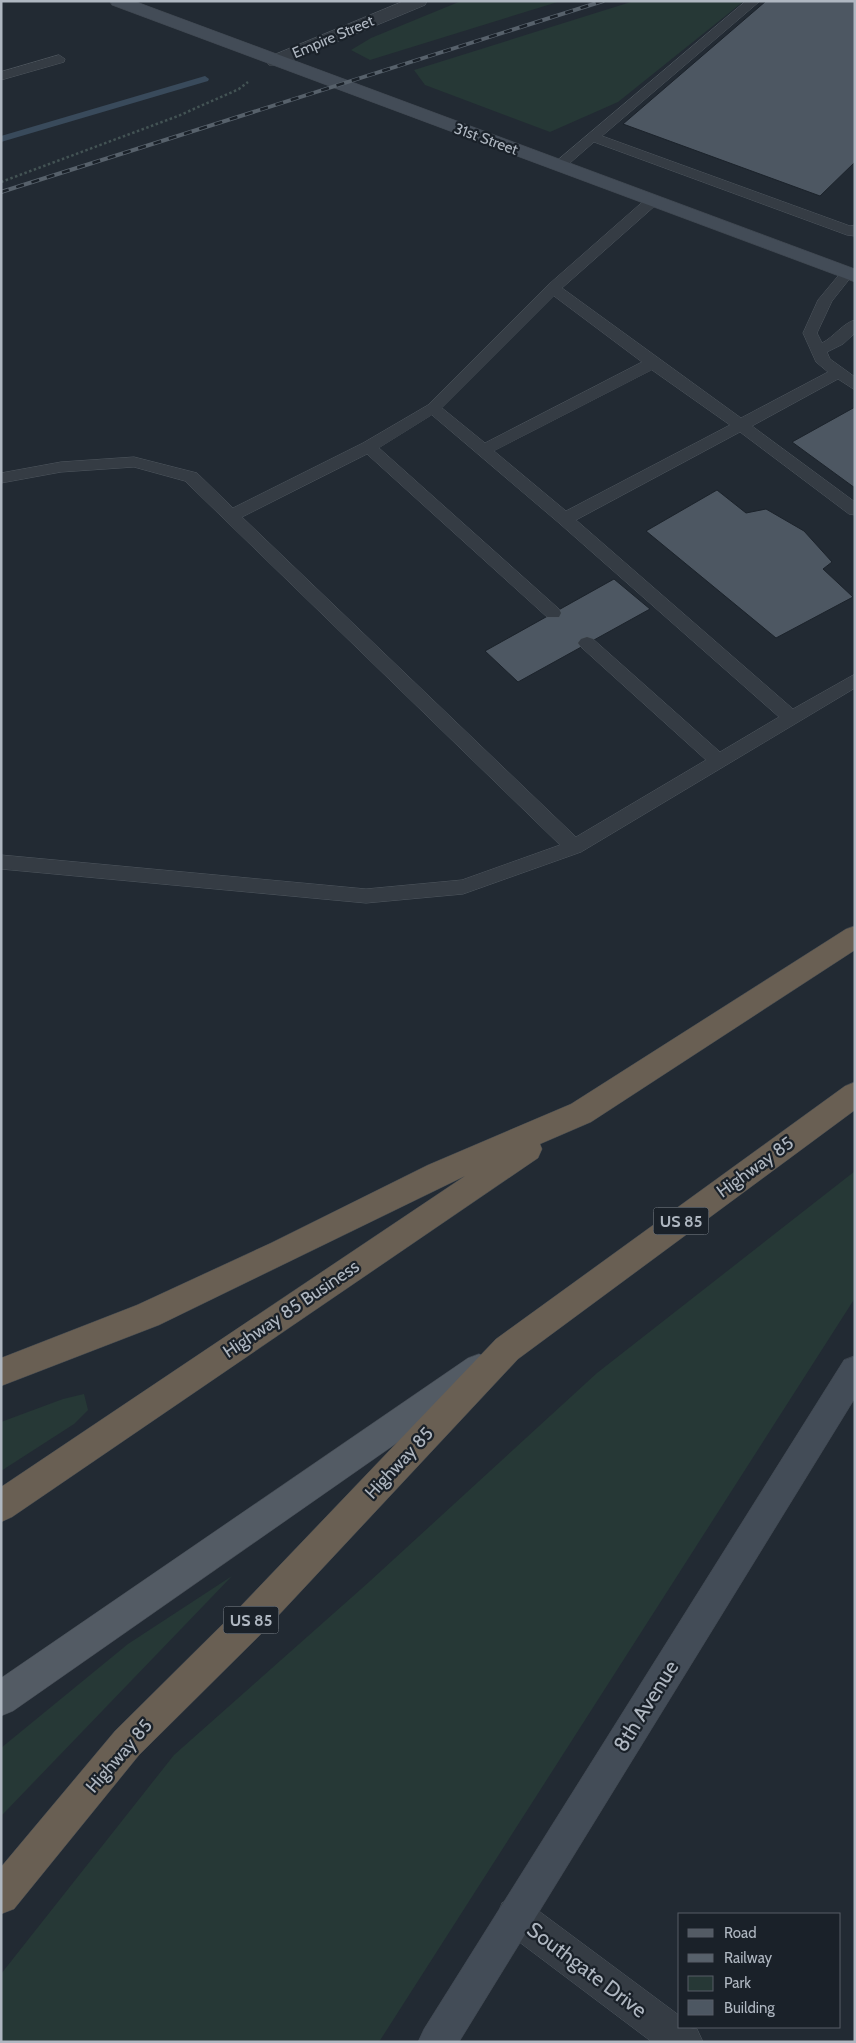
<svg xmlns="http://www.w3.org/2000/svg" width="856" height="2043" font-family="Cabin,sans-serif">
<style>
.green{fill:#263836}
.lines{fill:none;stroke-linecap:round;stroke-linejoin:round}
.stream{fill:#394a5b;fill-rule:evenodd}
.building{fill:#4d5762;stroke:#1c232b}
.lane-casing{stroke:#4f575f;stroke-width:1}
.street-casing{stroke:#4f575f;stroke-width:1}
.secondary-casing{stroke:#3e454e;stroke-width:1}
.primary-casing{stroke:#3e454e;stroke-width:1}
.highway-casing{stroke:#3f474f;stroke-width:1}
.path{stroke:#435354;stroke-width:2.5;stroke-dasharray:2.5 2.5;stroke-linecap:butt}
.lane{fill:#353c44;fill-rule:evenodd}
.street{fill:#353c44;fill-rule:evenodd}
.secondary{fill:#434c57;fill-rule:evenodd}
.primary{fill:#535b64;fill-rule:evenodd}
.highway{fill:#695f53;fill-rule:evenodd}
.rail-casing{stroke:#57616b;stroke-width:4}
.rail{stroke:#1a2129;stroke-width:2.5;stroke-dasharray:8;stroke-linecap:butt}
.labels{text-anchor:middle;stroke-width:4.5;stroke-linejoin:round;paint-order:stroke}
.far-street-label{font-size:15px;fill:#afb7c1;stroke:#1a2129}
.shield{fill:#1a2129;stroke:#828a93;stroke-width:1}
.shield-label{font-size:16px;font-weight:bold;fill:#afb7c1}
.street-label{font-size:18px;fill:#afb7c1;stroke:#1a2129}
.near-street-label{font-size:21px;fill:#afb7c1;stroke:#1a2129}
</style>
<rect width="100%" height="100%" fill="#222a33"/>
<g class="green">
<polygon points="461,1 561,1 370,60 351,50 371,38"/>
<polygon points="634,1 744,1 618,102 550,132 425,85 414,70"/>
<polygon points="855,1171 855,1298 379,2042 1,2042 1,1974 174,1755 369,1582 597,1373"/>
<polygon points="84,1394 88,1410 74,1424 1,1471 1,1422 63,1399"/>
<polygon points="232,1576 4,1813 1,1816 1,1748 128,1644"/>
</g>
<g class="lines">
<polygon class="stream" points="205,76 209,79 208,81 1,142 1,136"/>
</g>
<g class="building">
<polygon points="766,1 855,1 855,162 820,196 623,124"/>
<polygon points="855,407 855,488 792,442"/>
<polygon points="717,490 746,513 766,509 804,531 832,562 823,569 853,597 776,638 646,531"/>
<polygon points="614,579 650,609 518,682 485,651"/>
</g>
<g class="lines">
<g class="lane-casing">
<g id="lane">
<polygon points="746,1 760,1 602,136 850,226 855,225 855,236 847,235 594,142 563,169 558,170 551,166"/>
<polygon points="59,55 65,59 64,62 1,80 1,72"/>
<path d="M 652,197 L 659,201 L 657,204 L 562,288 L 741,418 L 828,372 L 816,362 L 803,333 L 818,300 L 843,270 L 848,269 L 855,272 L 832,301 L 817,333 L 822,343 C 834,337 843,323 855,320 L 855,333 L 843,344 L 827,352 L 830,359 L 855,377 L 855,390 L 838,379 L 752,426 L 855,502 L 855,515 L 849,514 L 740,432 L 576,520 L 793,709 L 855,674 L 855,688 L 581,852 L 463,894 L 366,903 L 1,869 L 1,855 L 366,889 L 462,880 L 560,845 L 185,481 L 134,467 L 61,472 L 1,483 L 1,473 L 61,462 L 134,457 L 197,473 L 233,508 L 363,443 L 428,405 L 548,285 L 647,198 ZM 554,296 L 642,362 L 485,443 L 442,408 ZM 652,370 L 730,425 L 566,511 L 494,451 ZM 432,415 L 559,523 L 779,717 L 720,752 L 593,639 L 587,637 L 581,639 L 578,643 L 581,647 L 706,760 L 576,837 L 242,517 L 367,454 L 547,617 L 559,617 L 561,613 L 559,609 L 379,448 Z"/>
</g>
</g>
<g class="street-casing">
<g id="street">
<polygon points="404,1 427,1 425,5 281,65 269,65 266,61 269,57"/>
<polygon points="515,1898 528,1903 680,2016 680,2027 697,2029 703,2042 652,2042 502,1929 497,1916 502,1903"/>
</g>
</g>
<g class="secondary-casing">
<g id="secondary">
<polygon points="110,1 134,1 855,269 855,282 112,5"/>
<polygon points="855,1356 855,1398 459,2042 418,2042 424,2029 844,1360"/>
</g>
</g>
<g class="primary-casing">
<polygon id="primary" points="479,1354 490,1358 495,1368 490,1378 13,1711 1,1716 1,1678 468,1358"/>
</g>
<g class="highway-casing">
<g id="highway">
<polygon points="855,926 855,950 591,1122 540,1144 542,1149 538,1158 12,1517 1,1522 1,1487 465,1176 159,1325 1,1386 1,1358 137,1305 271,1243 428,1165 571,1104 846,929"/>
<polygon points="855,1082 855,1110 518,1359 262,1633 139,1755 14,1909 1,1914 1,1867 115,1731 238,1609 496,1339 845,1086"/>
</g>
</g>
<polyline class="path" points="1,182 178,116 239,89 248,82"/>
<use href="#lane" class="lane"/>
<use href="#street" class="street"/>
<use href="#secondary" class="secondary"/>
<use href="#primary" class="primary"/>
<use href="#highway" class="highway"/>
<g class="rail-casing">
<polyline id="rail" points="1,192 603,1"/>
</g>
<use href="#rail" class="rail"/>
</g>
<g class="labels">
<g class="far-street-label">
<text transform="translate(333 37) rotate(-23)" y="5">Empire Street</text>
<text transform="translate(486 139) rotate(20)" y="5">31st Street</text>
</g>
<g class="shield">
<rect x="653.5" y="1207.5" width="55" height="27" rx="4"/>
<rect x="223.5" y="1606.5" width="55" height="27" rx="4"/>
</g>
<g class="shield-label">
<text x="681" y="1227">US 85</text>
<text x="251" y="1626">US 85</text>
</g>
<g class="street-label">
<text transform="translate(755 1167) rotate(-36)" y="6">Highway 85</text>
<text transform="translate(291 1309) rotate(-34)" y="6">Highway 85 Business</text>
<text transform="translate(399 1463) rotate(-47)" y="6">Highway 85</text>
<text transform="translate(119 1756) rotate(-49)" y="6">Highway 85</text>
</g>
<g class="near-street-label">
<text transform="translate(646 1706) rotate(-58)" y="7">8th Avenue</text>
<text transform="translate(587 1970) rotate(37)" y="7">Southgate Drive</text>
</g>
</g>
<rect width="856" height="2043" fill="none" stroke="#afb7c1" stroke-width="5"/>
<rect x="678" y="1913" width="162" height="115" fill="#1a2129" stroke="#565d66"/>
<rect x="688" y="1929" width="25" height="8" fill="#535b64" stroke="#565d66"/>
<text x="724" y="1938" font-size="15" fill="#afb7c1">Road</text>
<rect x="688" y="1954" width="25" height="8" fill="#57616b" stroke="#565d66"/>
<text x="724" y="1963" font-size="15" fill="#afb7c1">Railway</text>
<rect x="688" y="1976" width="25" height="15" fill="#263836" stroke="#565d66"/>
<text x="724" y="1988" font-size="15" fill="#afb7c1">Park</text>
<rect x="688" y="2000" width="25" height="15" fill="#4d5762" stroke="#565d66"/>
<text x="724" y="2013" font-size="15" fill="#afb7c1">Building</text>
</svg>
